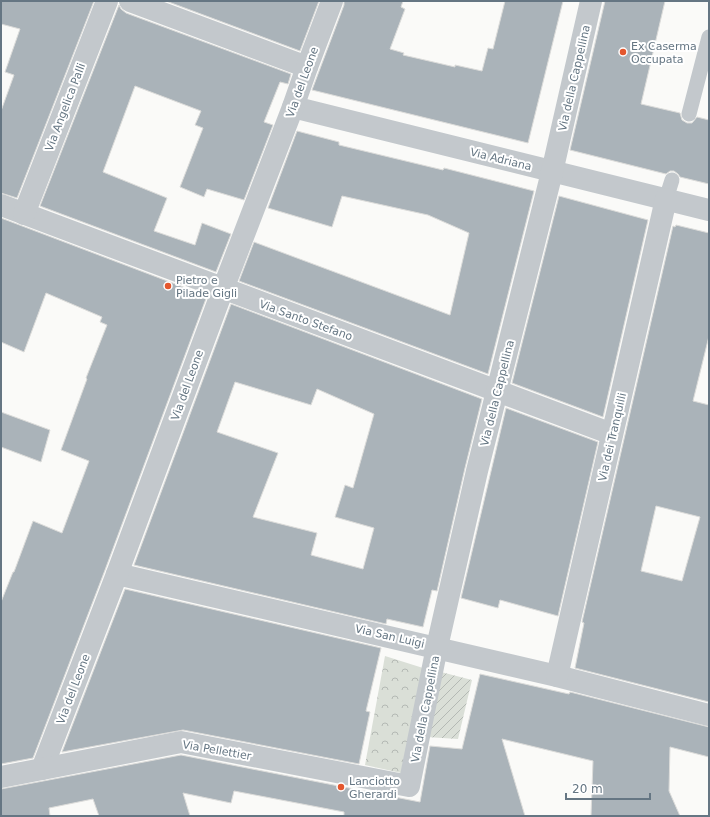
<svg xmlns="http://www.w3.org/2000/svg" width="710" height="817" font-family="'DejaVu Sans',sans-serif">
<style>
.park{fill:url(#park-crowns)}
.garden{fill:url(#garden-furrows)}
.building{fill:#aab3b9;stroke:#dcdcda;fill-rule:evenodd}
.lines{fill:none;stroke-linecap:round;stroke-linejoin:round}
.service{stroke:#c3c8cc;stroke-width:15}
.minor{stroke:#c3c8cc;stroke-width:22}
.poi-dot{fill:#e4572e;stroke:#fff;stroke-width:1.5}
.labels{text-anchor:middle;stroke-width:4;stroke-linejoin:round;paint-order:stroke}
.poi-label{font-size:11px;fill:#657683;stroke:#fff;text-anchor:start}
.street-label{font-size:11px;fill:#657683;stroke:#fff}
</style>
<defs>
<pattern id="park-crowns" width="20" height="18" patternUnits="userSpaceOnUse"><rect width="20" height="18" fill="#dadfd7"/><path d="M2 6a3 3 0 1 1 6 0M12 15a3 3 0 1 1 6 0" fill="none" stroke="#b4b9b4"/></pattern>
<pattern id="garden-furrows" width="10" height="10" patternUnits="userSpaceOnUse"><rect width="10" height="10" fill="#dadfd7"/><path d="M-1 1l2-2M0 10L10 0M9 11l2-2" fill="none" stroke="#b4b9b4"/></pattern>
</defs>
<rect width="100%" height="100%" fill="#fafaf8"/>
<polygon class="park" points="385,656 423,668 401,773 365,765"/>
<polygon class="garden" points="441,672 472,680 458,739 426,737"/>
<g class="building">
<polygon points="1,1 94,1 17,198 1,193 1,111 14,75 5,72 20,29 1,24"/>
<polygon points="166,1 319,1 300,51"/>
<polygon points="344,1 403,1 401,7 405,9 390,49 404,53 403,55 455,67 455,65 482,71 488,48 493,49 505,1 563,1 528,143 312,90 344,5"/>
<polygon points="605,1 665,1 641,104 680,113 682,120 687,123 692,123 697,117 709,120 709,184 680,177 678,174 674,171 670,171 666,174 570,150"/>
<polygon points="119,5 121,9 126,13 291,74 288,84 280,82 264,122 273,125 244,200 207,189 204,197 180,187 203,128 195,125 201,111 135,86 103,172 167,198 154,231 195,245 202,223 231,234 216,272 40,206"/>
<polygon points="297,131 339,142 339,145 443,170 444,168 534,191 488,374 239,281 254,242 450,315 469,233 428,215 342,196 332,227 268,208"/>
<polygon points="559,196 648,220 603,417 512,383"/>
<polygon points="1,218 207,296 105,570 33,758 1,764 1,602 13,572 14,572 33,521 62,533 89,461 61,450 87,379 86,378 107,325 100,322 102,317 46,293 24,352 1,342"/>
<path d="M 676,225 L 709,233 L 709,336 L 693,401 L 709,405 L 709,702 L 575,668 L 584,623 L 582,622 L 673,226 L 675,227 ZM 656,506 L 700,517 L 682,581 L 641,571 Z"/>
<path d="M 231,304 L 482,399 L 465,468 L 437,591 L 432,590 L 423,627 L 387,619 L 386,624 L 134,565 ZM 235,382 L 311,405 L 317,389 L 374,414 L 353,488 L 345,485 L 335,517 L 374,528 L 363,569 L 311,555 L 317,533 L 253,517 L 278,453 L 217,432 Z"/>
<polygon points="506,408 598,442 558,616 500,600 498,608 461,598"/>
<polygon points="1,412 50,430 41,462 1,447"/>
<polygon points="125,589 381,648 366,711 370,712 359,764 183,730 62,752"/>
<polygon points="480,674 569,694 570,692 709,727 709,757 670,747 669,791 680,816 591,816 593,761 502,739 525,816 344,816 344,812 234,791 231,803 183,793 190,816 99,816 93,799 49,808 50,816 1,816 1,789 181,755 420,802 430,746 462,749"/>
</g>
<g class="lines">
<g class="service">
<polyline points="689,114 709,37"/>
<polyline points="666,199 672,180"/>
</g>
<g class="minor">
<polyline points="130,1 307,67"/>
<polyline points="293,107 709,210"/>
<polyline points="1,205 612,434"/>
<polyline points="24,214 107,1"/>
<polyline points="117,574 557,676 709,715"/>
<polyline points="557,676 666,199"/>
<polyline points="42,769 117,574 223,289 293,107 307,67 332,1"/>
<polyline points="1,777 181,742 409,786 437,647 477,471 552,172 591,1"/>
</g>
</g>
<g class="poi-dot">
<circle cx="623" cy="52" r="4"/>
<circle cx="168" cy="286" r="4"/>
<circle cx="341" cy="787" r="4"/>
</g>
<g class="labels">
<g class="poi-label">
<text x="631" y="50">Ex Caserma<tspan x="631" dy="13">Occupata</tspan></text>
<text x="176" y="284">Pietro e<tspan x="176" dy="13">Pilade Gigli</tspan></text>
<text x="349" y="785">Lanciotto<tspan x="349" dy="13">Gherardi</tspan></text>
</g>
<g class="street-label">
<text transform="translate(574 78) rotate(-77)" y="4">Via della Cappellina</text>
<text transform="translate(302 82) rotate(-70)" y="4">Via del Leone</text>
<text transform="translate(65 107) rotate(-69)" y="4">Via Angelica Palli</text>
<text transform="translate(501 159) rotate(14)" y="4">Via Adriana</text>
<text transform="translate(306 320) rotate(20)" y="4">Via Santo Stefano</text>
<text transform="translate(187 385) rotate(-70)" y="4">Via del Leone</text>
<text transform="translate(497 393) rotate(-76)" y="4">Via della Cappellina</text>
<text transform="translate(612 437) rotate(-77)" y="4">Via dei Tranquilli</text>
<text transform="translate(390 636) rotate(13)" y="4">Via San Luigi</text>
<text transform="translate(73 689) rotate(-69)" y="4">Via del Leone</text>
<text transform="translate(425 709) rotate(-79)" y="4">Via della Cappellina</text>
<text transform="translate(217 750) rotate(10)" y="4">Via Pellettier</text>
</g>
</g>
<rect width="710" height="817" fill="none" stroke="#657683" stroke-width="4"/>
<path d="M566 793v6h84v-6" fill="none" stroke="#657683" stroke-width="2"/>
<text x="572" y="793" font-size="12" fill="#657683" stroke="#ffffff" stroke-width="3" paint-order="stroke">20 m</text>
</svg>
